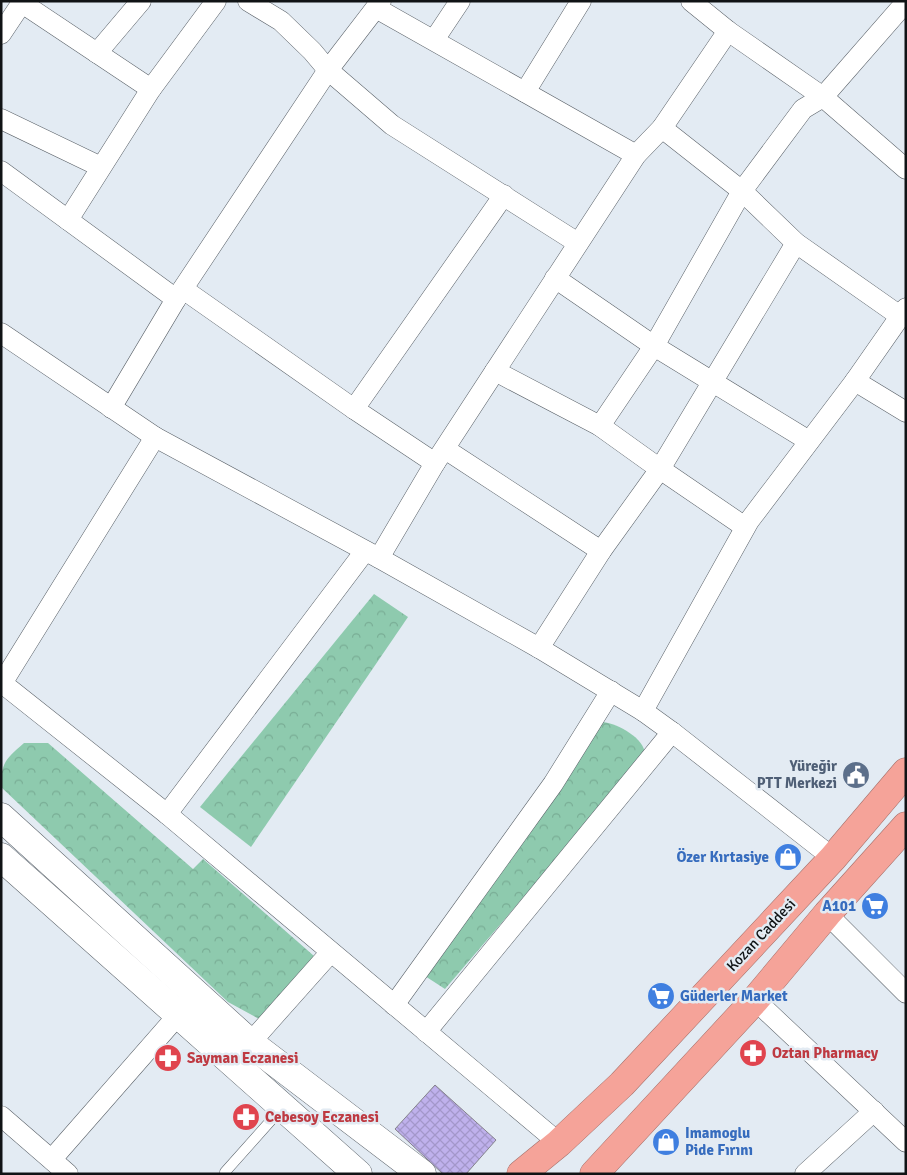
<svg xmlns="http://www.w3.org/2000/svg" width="907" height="1175" font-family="Signika,sans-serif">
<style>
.park{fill:url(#park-crowns)}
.building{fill:url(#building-cross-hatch);stroke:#85838c}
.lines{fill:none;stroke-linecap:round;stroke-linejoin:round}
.lane-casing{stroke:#5b6269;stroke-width:11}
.street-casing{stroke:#5b6269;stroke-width:21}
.secondary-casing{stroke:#5b6269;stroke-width:29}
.highway-casing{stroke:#a5716b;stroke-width:29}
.lane{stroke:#fff;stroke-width:10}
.street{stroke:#fff;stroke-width:20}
.secondary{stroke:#fff;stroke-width:28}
.highway{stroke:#f5a399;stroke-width:28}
.labels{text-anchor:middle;stroke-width:5;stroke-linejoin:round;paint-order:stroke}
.service-label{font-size:15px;font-weight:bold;fill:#4e5e75;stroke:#e3ebf3;text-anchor:end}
.shop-label{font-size:15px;font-weight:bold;fill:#366cbe;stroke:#e3ebf3;text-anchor:end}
.street-label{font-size:15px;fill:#101315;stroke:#e3ebf3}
.health-label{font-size:15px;font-weight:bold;fill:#be3a42;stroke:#e3ebf3;text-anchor:start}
</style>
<defs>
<pattern id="park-crowns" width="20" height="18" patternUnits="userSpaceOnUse" patternTransform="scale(1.25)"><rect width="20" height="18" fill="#8ecaae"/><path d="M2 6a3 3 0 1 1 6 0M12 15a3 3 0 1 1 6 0" fill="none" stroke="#79ad95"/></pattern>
<pattern id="building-cross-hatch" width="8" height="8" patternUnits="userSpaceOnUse" patternTransform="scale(1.25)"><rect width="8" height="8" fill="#bfb1ec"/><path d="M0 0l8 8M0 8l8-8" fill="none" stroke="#a397ca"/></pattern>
</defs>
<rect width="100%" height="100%" fill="#e3ebf3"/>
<g class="park">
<polygon points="374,594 408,617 251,847 200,807"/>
<path d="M 603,722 C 618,724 645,738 645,755 L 445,989 L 425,976 Z"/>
<path d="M 24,743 L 48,743 L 193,869 L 203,859 L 314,956 L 277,1013 L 261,1020 L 228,1002 L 1,787 C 1,762 6,759 24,743 Z"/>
</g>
<polygon class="building" points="435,1085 496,1140 466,1174 443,1174 395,1129"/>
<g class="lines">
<g class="lane-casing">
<polyline id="lane" points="225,1172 282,1108"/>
</g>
<g class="street-casing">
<g id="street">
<polyline points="248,1 281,21 312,51 328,70 392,125 578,243"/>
<polyline points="691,1 728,31 823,97 906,169"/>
<polyline points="22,3 151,89"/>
<polyline points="376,8 636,155"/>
<polyline points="1,34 23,1"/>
<polyline points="434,40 460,1"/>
<polyline points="97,53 141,1"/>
<polyline points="525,92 581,1"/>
<polyline points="1,119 101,167"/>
<polyline points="662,128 742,191 796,243 900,316"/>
<polyline points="1,171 176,299"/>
<polyline points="68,220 151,89 216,1"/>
<polyline points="555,278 654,346 809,441"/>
<polyline points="183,289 354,409 435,463"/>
<polyline points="1,333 155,437 379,558 539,648 643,711 672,732 833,858"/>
<polyline points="495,371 600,426 660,469 745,527"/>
<polyline points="855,381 906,412"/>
<polyline points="111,408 176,299 328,70 381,1"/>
<polyline points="354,409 504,195"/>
<polyline points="600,426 654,346 742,191 803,109 823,97 906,2"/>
<polyline points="445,449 601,551"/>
<polyline points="379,558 435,463 636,155 662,128 728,31"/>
<polyline points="539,648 601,551 660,469 796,243"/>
<polyline points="2,683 167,814 559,1143"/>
<polyline points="1,685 155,437"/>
<polyline points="643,711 749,521 855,381 906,308"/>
<polyline points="167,814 365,551"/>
<polyline points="827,914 906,993"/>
<polyline points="755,1000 906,1142"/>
<polyline points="394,1005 553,784 611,691"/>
<polyline points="426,1032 672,732"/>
<polyline points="250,1043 330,953"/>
<polyline points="1,1116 68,1174"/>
<polyline points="52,1159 179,1014"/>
<polyline points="805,1174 874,1111"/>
</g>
</g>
<g class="secondary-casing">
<g id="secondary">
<polyline points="1,817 250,1043 422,1174"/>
<polyline points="1,857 358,1174"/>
</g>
</g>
<g class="highway-casing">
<g id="highway">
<polyline points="521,1174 559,1143 622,1084 833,858 906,772"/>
<polyline points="594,1174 755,1000 827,914 906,826"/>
</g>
</g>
<use href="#lane" class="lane"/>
<use href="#street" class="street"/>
<use href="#secondary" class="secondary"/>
<use href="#highway" class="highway"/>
</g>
<defs>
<g id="civic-disc" transform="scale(1.4375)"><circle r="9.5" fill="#5c6f8a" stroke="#e3ebf3"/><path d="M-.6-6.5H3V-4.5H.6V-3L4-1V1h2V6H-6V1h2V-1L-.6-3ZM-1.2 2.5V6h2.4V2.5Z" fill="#fff"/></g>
<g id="shop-disc" transform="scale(1.4375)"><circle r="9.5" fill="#3f7fe0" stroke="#e3ebf3"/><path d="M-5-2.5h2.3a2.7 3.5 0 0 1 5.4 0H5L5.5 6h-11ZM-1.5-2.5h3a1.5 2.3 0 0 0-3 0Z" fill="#fff"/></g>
<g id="supermarket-disc" transform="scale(1.4375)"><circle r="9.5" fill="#3f7fe0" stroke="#e3ebf3"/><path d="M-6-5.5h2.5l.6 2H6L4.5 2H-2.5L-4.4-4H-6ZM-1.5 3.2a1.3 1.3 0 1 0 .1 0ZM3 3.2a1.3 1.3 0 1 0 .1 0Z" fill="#fff"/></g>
<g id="pharmacy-disc" transform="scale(1.4375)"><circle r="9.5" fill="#e0444e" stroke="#e3ebf3"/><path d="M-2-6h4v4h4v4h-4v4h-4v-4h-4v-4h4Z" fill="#fff"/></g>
</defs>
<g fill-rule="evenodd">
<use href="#civic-disc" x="856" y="775"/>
<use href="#shop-disc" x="788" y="857"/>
<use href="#supermarket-disc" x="875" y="906"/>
<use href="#supermarket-disc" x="661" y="996"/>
<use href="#pharmacy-disc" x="753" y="1053"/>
<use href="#pharmacy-disc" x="168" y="1058"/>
<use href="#pharmacy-disc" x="246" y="1117"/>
<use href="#shop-disc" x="666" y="1142"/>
</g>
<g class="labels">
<g class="service-label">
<text x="837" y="771">Yüreğir<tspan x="837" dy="17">PTT Merkezi</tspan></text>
</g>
<g class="shop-label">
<text x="769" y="862">Özer Kırtasiye</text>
<text x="856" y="911">A101</text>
<text x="680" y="1001" text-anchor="start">Güderler Market</text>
<text x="685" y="1138" text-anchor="start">Imamoglu<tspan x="685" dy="17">Pide Fırını</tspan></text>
</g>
<g class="street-label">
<text transform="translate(761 935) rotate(-47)" y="5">Kozan Caddesi</text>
</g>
<g class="health-label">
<text x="772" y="1058">Oztan Pharmacy</text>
<text x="187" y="1063">Sayman Eczanesi</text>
<text x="265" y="1122">Cebesoy Eczanesi</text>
</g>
</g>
<rect width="907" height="1175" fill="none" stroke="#101315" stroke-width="5"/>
</svg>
